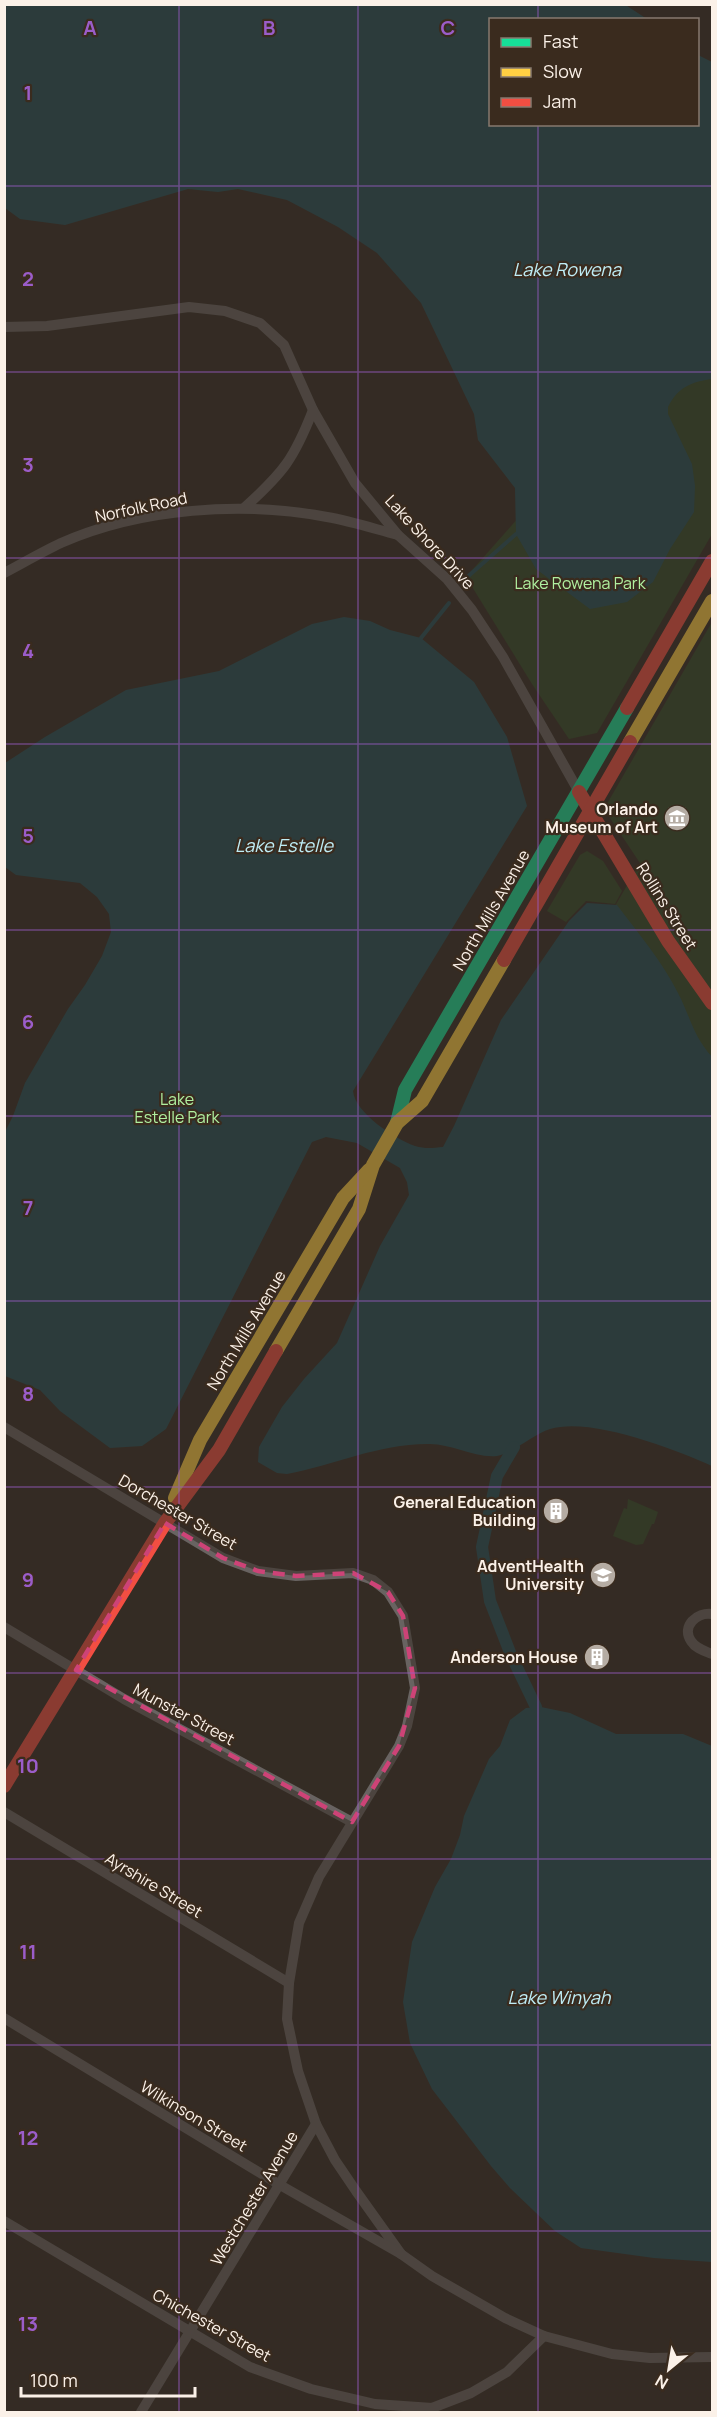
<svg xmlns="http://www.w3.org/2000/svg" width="717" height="2417" font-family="Manrope,sans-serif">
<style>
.green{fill:#314a28}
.water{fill:#224f58}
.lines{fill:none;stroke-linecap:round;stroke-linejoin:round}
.stream{stroke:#224f58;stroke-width:4}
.canal{stroke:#224f58;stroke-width:12}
.street{stroke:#686361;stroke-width:10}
.fast{stroke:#16e098;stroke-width:14}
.slow{stroke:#ffcf43;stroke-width:14}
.jam{stroke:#f24e42;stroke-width:14}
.marked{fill:none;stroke:#cd4377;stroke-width:4.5;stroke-dasharray:12 8;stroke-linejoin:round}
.grid{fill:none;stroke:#9b5dc9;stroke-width:1.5;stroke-opacity:0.55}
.labels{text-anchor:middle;stroke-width:4.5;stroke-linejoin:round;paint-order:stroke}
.street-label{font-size:16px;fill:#fbf1e8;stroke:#3a2b1e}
.park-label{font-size:16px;fill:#b0f0a0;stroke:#3a2b1e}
.poi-label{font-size:16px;font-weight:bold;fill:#fbf1e8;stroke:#3a2b1e;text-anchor:end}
.water-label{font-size:18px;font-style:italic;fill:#beedf6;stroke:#3a2b1e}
.grid-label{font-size:20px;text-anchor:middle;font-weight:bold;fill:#9b5dc9;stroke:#3a2b1e;stroke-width:4.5;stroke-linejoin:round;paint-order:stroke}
</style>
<rect width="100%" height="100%" fill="#342c24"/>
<g class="green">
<polygon points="712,239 712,534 597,733 569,739 532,684 466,577 528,507"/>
<polygon points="712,622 712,1099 597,937 640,863 604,809"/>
<polygon points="587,851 603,861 622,891 615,904 586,901 566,922 547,911 580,855"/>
<polygon points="628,1499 658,1512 654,1524 652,1524 643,1544 636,1545 613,1536 624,1508 627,1509"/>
</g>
<g class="water">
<path d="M 624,4 L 647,19 L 490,20 L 490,124 L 698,124 L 698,55 L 712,62 L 712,379 C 691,382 678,387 668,407 L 668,414 L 692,464 L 695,486 L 694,512 L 670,549 L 653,582 L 627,602 L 590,609 L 536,569 L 516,534 L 515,488 L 478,440 L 474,414 L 421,303 L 377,253 L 338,227 L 287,200 L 238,189 L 218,192 L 188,189 L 65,225 L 20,219 L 5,208 L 5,5 Z"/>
<path d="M 344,617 L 370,621 L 390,630 L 421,638 L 474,682 L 507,737 L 527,806 L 353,1091 C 355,1113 395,1139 415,1146 C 425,1149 433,1148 443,1147 L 454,1126 L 501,1020 L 569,921 L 587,903 L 617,905 C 638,933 662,961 678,993 C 691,1018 692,1034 712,1057 L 712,1466 C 673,1449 592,1417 550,1429 C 534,1434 511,1454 497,1456 C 474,1458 452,1444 430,1444 C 381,1443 334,1465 287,1474 L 277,1473 L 258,1462 L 259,1447 L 282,1407 L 304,1379 L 337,1343 L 380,1246 L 409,1195 L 407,1182 L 400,1168 L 357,1143 L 326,1137 L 312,1142 L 166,1429 L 142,1446 L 110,1448 L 60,1411 L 40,1390 L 5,1376 L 5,1132 L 13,1116 L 25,1083 L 68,1009 L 85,985 L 102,956 L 111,932 L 109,914 L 97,897 L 80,883 L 16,875 L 5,867 L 5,763 L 45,737 L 126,690 L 219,671 L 312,624 Z"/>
<polygon points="541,1707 570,1713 616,1734 683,1734 712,1746 712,2262 654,2258 581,2248 555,2231 510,2188 491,2166 432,2089 410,2043 403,2002 412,1942 435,1887 451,1859 460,1835 464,1816 489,1759 500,1746 510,1720 526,1708"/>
</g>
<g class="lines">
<g class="stream">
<polyline points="465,579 516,534"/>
<polyline points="421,638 449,603"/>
</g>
<polyline class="canal" points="514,1447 497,1476 482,1547 490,1601 511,1655 536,1707"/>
<g class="street">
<polyline points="4,327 47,326 189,307 225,311 260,323 284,345 313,410 355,483 398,535 447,579 472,610 503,657 579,792"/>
<path d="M 244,508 C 283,473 294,459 313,410"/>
<path d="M 4,573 C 23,563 42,552 61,543 C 141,508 242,501 327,517 C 351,521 375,529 398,535"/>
<polyline points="4,1427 223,1558 258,1571 296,1576 353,1573 373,1580 388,1592 403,1616 415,1688 407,1726 399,1746 319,1877 299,1923 289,1983 287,2019 298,2071 316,2124 335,2160 356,2191 401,2254"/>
<path d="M 712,1614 C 697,1612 681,1626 691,1641 C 696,1649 705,1651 712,1654"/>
<polyline points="4,1627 124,1699 352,1822"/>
<polyline points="4,1812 289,1983"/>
<polyline points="4,2018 280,2185 401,2254 432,2276 505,2318 544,2336 612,2354 650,2358 712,2357"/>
<polyline points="4,2221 250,2367 311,2389 375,2404 432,2408 471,2393 507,2372 544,2336"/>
<polyline points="141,2412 316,2124"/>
</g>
<polyline class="fast" points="397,1123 405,1090 627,708"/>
<g class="slow">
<polyline points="630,742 712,601"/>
<polyline points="276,1351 359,1209 373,1165 397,1123 422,1101 504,960"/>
<polyline points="175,1498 200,1440 343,1198 369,1170"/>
</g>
<g class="jam">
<polyline points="627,708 712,561"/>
<polyline points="579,792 668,941 712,1003"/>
<polyline points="504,960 630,742"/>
<polyline points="4,1786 165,1523 219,1450 276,1351"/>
</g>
</g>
<path d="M0 0H717V2417H0ZM 165,1523 L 223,1558 L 258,1571 L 296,1576 L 353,1573 L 388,1592 L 403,1616 L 415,1688 L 399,1746 L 352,1822 L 76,1670 Z" fill="#342c24" fill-opacity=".55" fill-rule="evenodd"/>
<path class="marked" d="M 165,1523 L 223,1558 L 258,1571 L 296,1576 L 353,1573 L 388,1592 L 403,1616 L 415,1688 L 399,1746 L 352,1822 L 76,1670 Z"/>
<path class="grid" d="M 179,4 L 179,2412M 358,4 L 358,2412M 538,4 L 538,20M 538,124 L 538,2412M 4,186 L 712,186M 4,372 L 712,372M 4,558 L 712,558M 4,744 L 712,744M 4,930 L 712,930M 4,1116 L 712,1116M 4,1301 L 712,1301M 4,1487 L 712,1487M 4,1673 L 712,1673M 4,1859 L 712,1859M 4,2045 L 712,2045M 4,2231 L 712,2231"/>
<defs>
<g id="museum-disc" transform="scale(1.35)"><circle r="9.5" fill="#b5aca3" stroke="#3a2b1e"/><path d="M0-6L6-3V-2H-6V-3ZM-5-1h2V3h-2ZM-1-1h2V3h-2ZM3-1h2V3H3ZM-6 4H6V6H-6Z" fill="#fff"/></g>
<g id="building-disc" transform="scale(1.35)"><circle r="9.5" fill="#b5aca3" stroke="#3a2b1e"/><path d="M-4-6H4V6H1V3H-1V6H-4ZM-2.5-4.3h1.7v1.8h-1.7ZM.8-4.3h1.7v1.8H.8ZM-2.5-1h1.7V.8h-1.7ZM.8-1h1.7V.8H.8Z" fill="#fff"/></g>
<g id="university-disc" transform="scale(1.35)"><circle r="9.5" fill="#b5aca3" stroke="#3a2b1e"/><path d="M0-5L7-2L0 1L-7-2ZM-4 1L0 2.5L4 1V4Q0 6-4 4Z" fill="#fff"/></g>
</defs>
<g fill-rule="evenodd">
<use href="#museum-disc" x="677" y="818"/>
<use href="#building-disc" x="556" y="1511"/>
<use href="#university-disc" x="603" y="1575"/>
<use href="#building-disc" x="597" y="1657"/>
</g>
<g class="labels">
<g class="street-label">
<text transform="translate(141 507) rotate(-12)" y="6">Norfolk Road</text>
<text transform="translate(430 542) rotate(47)" y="6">Lake Shore Drive</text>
<text transform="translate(667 906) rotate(58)" y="6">Rollins Street</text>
<text transform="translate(491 910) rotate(-60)" y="6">North Mills Avenue</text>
<text transform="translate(246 1330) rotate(-59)" y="6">North Mills Avenue</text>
<text transform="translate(178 1512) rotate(30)" y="6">Dorchester Street</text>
<text transform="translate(184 1714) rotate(28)" y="6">Munster Street</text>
<text transform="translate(154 1885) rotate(31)" y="6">Ayrshire Street</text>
<text transform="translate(194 2116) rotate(31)" y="6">Wilkinson Street</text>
<text transform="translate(254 2198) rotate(-59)" y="6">Westchester Avenue</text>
<text transform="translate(212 2325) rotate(29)" y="6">Chichester Street</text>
</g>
<g class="park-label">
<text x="580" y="589">Lake Rowena Park</text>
<text x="177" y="1105">Lake<tspan x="177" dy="18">Estelle Park</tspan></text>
</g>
<g class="poi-label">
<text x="658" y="815">Orlando<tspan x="658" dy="18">Museum of Art</tspan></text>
<text x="536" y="1508">General Education<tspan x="536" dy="18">Building</tspan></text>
<text x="584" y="1572">AdventHealth<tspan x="584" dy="18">University</tspan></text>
<text x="578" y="1663">Anderson House</text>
</g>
<g class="water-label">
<text x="567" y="276">Lake Rowena</text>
<text x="284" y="852">Lake Estelle</text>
<text x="559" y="2004">Lake Winyah</text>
</g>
</g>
<g class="grid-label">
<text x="90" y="35">A</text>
<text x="269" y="35">B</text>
<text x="448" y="35">C</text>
<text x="28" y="100">1</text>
<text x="28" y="286">2</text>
<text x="28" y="472">3</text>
<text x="28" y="658">4</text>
<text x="28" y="843">5</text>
<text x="28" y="1029">6</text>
<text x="28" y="1215">7</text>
<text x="28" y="1401">8</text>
<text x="28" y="1587">9</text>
<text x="28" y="1773">10</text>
<text x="28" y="1959">11</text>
<text x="28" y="2145">12</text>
<text x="28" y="2331">13</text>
</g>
<rect width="717" height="2417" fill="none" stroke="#fbf1e8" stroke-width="12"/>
<rect x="489" y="18" width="210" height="108" fill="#3a2b1e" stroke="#877a6f" stroke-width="1.5"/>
<rect x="501" y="38" width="30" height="9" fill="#16e098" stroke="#877a6f" stroke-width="1.5"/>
<text x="543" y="48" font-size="18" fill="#fbf1e8">Fast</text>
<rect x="501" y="68" width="30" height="9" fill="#ffcf43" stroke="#877a6f" stroke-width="1.5"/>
<text x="543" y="78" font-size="18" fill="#fbf1e8">Slow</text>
<rect x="501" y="98" width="30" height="9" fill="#f24e42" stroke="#877a6f" stroke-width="1.5"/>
<text x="543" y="108" font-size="18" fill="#fbf1e8">Jam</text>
<g transform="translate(669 2369) rotate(210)" stroke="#3a2b1e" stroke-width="4.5" paint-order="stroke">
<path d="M0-4.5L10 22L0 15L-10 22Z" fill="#fbf1e8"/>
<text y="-9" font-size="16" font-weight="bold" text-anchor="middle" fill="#fbf1e8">N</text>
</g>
<path d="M21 2387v9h174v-9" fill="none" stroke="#fbf1e8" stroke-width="3"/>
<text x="30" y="2387" font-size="18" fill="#fbf1e8" stroke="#3a2b1e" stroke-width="4.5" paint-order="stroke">100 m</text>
</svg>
